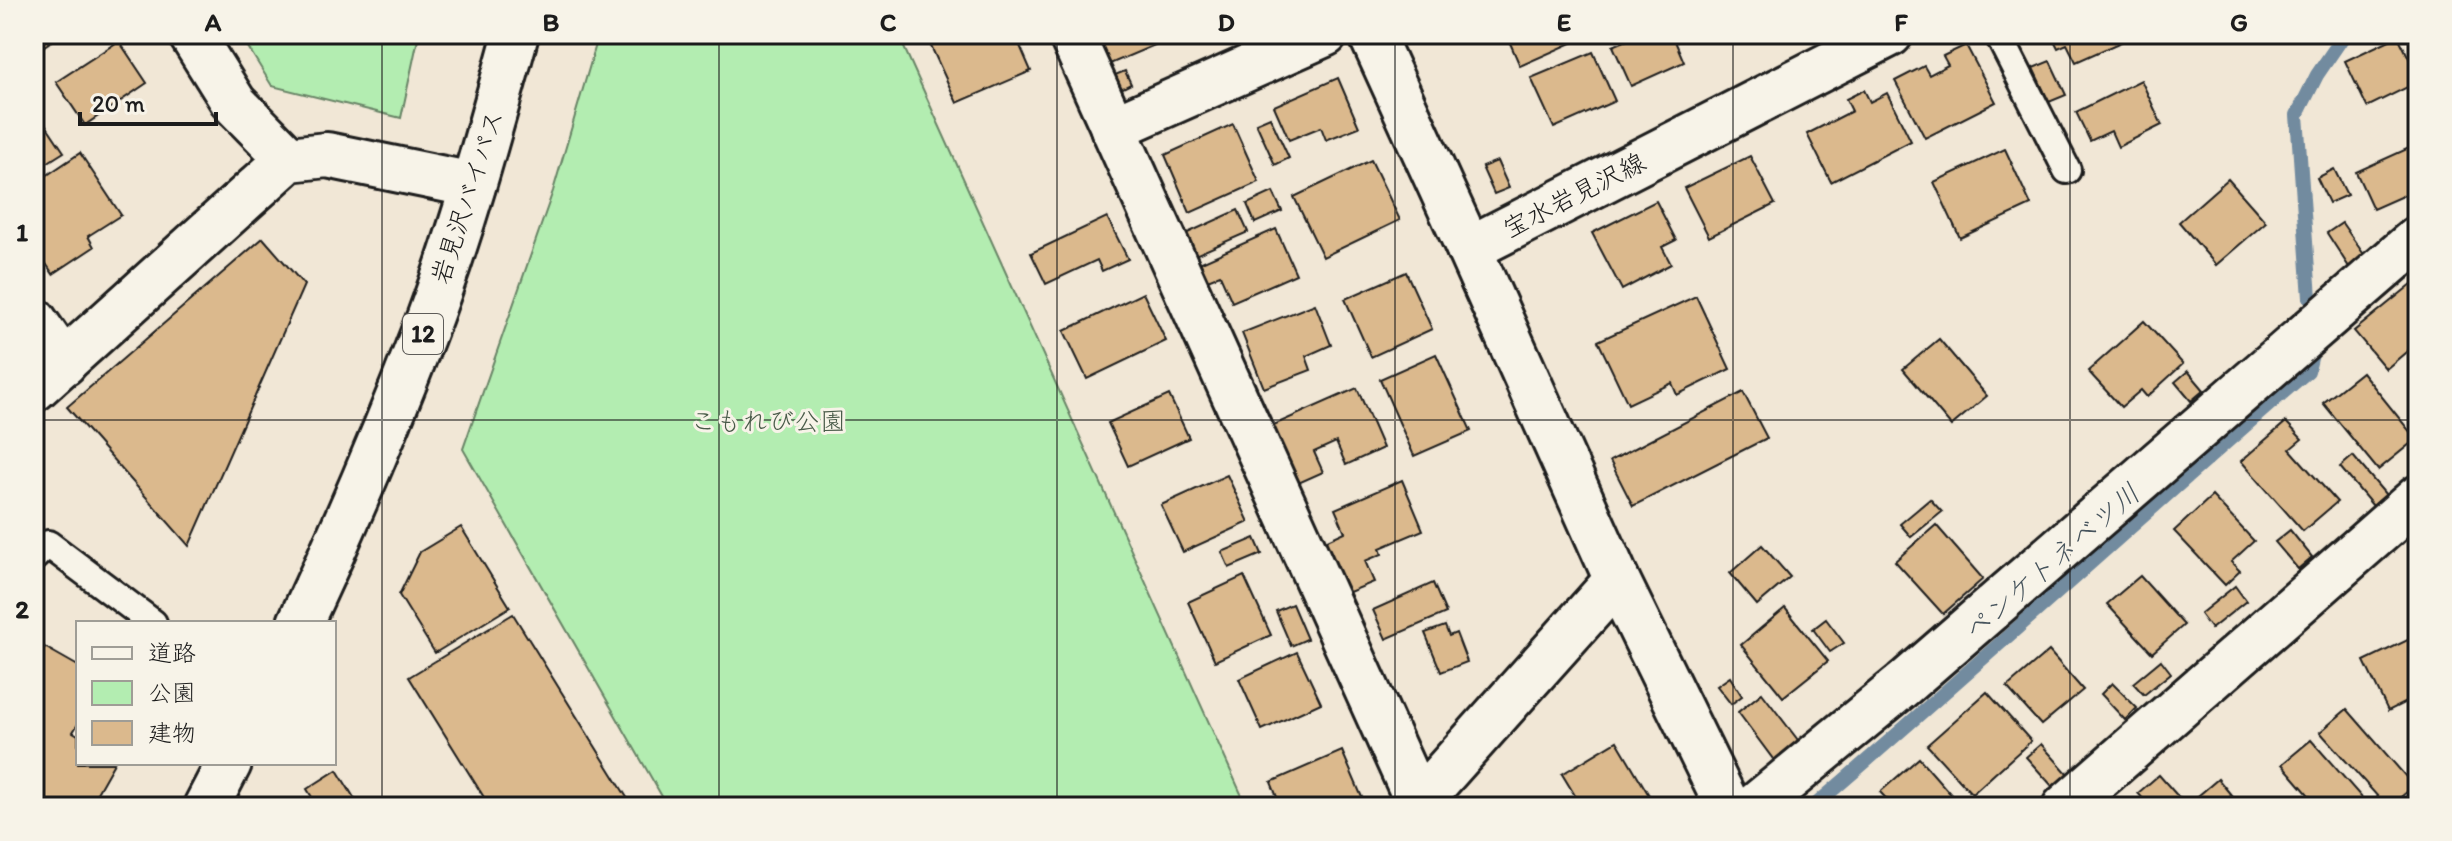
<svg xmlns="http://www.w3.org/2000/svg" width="2452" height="841" font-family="Itim,'Klee One',sans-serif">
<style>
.green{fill:#b3edb1;stroke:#688466;stroke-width:2}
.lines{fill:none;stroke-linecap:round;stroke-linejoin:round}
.stream{stroke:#728b9f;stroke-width:14}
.building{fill:#dbb98d;stroke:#1c1c1c;stroke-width:2}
.lane-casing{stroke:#1c1c1c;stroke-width:32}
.street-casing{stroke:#1c1c1c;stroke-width:50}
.secondary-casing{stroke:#1c1c1c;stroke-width:50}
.highway-casing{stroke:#1c1c1c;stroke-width:50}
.lane{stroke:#f7f3e8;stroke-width:26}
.street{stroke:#f7f3e8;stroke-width:44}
.secondary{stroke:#f7f3e8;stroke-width:44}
.highway{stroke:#f7f3e8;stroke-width:44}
.grid{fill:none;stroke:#1c1c1c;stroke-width:2;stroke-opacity:0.55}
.labels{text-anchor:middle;stroke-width:6;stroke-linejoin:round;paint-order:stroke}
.shield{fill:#f7f3e8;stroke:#5e5c59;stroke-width:2}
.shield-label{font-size:24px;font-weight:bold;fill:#1c1c1c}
.street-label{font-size:26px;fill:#1c1c1c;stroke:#f7f3e8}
.park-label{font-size:26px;fill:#495b49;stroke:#f7f3e8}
.water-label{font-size:28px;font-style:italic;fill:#47545d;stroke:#f7f3e8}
.neatline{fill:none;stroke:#1c1c1c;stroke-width:3}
.grid-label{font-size:26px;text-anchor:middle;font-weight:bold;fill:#1c1c1c}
</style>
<rect width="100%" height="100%" fill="#f1e7d6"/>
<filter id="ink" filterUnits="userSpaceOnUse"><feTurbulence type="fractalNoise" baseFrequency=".0125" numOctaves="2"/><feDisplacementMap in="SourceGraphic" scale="16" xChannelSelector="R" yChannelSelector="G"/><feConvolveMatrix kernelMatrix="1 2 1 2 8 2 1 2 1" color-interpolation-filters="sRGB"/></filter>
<g filter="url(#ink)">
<g class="green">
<polygon points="240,34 419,34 401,118 272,86"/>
<polygon points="599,34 898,34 1247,807 668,807 463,449 553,191"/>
</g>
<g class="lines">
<g class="stream">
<polyline points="2310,298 2297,115 2317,75 2345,34"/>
<path d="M 1813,807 C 1980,664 2142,515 2308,371 L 2313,350"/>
</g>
</g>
<g class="building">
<polygon points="36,34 62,34 44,46"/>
<polygon points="947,34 1015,34 1031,71 957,103 929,42"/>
<polygon points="1097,34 1167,34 1169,39 1110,64"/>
<polygon points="1510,34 1581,34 1583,38 1520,66 1507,36"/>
<polygon points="1641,34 1672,34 1684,62 1631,86 1613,46"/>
<polygon points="2051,34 2118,34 2121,42 2076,62 2067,44 2058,48"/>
<polygon points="2398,36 2418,76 2418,82 2367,107 2345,61"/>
<polygon points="119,41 147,83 85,125 56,82"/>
<polygon points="1966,45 1996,102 1925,138 1895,81 1924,66 1929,75 1948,65 1943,56"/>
<polygon points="1593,52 1615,101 1554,128 1531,78"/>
<polygon points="2050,61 2066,95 2049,102 2033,68"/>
<polygon points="1125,71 1131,84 1121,89 1115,75"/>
<polygon points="1338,78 1359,127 1326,140 1321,127 1289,140 1274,106"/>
<polygon points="2141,80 2162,125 2118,147 2111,131 2090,141 2076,112"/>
<polygon points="1864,90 1870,102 1887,93 1911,141 1831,182 1807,134 1852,111 1846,99"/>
<polygon points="34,107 64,152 34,171"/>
<polygon points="1270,117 1289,158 1275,165 1256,123"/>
<polygon points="1233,124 1259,182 1190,213 1165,155"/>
<polygon points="2409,148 2418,167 2418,189 2373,209 2356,172"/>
<polygon points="2005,149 2031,205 1960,238 1934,182"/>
<polygon points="80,153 121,215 88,236 94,247 53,274 34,246 34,184"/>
<polygon points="1750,156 1775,204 1709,237 1684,188"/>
<polygon points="1371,160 1400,220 1323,257 1294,197"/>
<polygon points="1497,161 1509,188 1494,194 1482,167"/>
<polygon points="2334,169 2347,195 2329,203 2317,178"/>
<polygon points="2228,179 2266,222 2216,265 2179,222"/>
<polygon points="1273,192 1282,211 1255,223 1247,204"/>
<polygon points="1656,201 1676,240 1662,247 1671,264 1622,290 1592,233"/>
<polygon points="1238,210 1248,232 1193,256 1183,235"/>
<polygon points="1107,217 1128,259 1102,271 1097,260 1046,284 1031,253"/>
<polygon points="2342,223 2365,256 2349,267 2327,233"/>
<polygon points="1276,229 1296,274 1232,302 1220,275 1205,281 1197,264"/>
<polygon points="263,238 304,285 189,546 67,407"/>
<polygon points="1406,272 1432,329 1371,357 1345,299"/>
<polygon points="2418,279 2418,342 2386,369 2354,331"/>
<polygon points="1143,293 1166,341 1087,379 1064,331"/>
<polygon points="1696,296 1730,369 1677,395 1672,383 1628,404 1598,341"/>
<polygon points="1315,304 1331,345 1306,356 1311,370 1264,388 1242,333"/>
<polygon points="2144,321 2183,364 2147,397 2141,390 2121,407 2088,371"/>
<polygon points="1939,339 1987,396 1951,426 1903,369"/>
<polygon points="1436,354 1471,431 1414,456 1380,379"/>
<polygon points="2188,371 2204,390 2191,401 2175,382"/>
<polygon points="2362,372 2416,439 2378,470 2323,403"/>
<polygon points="1357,388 1383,448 1346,465 1336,442 1314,452 1323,472 1294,485 1269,427"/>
<polygon points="1743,392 1767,438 1633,506 1610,461"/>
<polygon points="1169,395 1189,438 1128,466 1108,423"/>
<polygon points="2286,422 2302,439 2290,449 2337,502 2303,531 2241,461"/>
<polygon points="2353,456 2386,495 2373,506 2340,467"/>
<polygon points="1227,475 1249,522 1183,552 1161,505"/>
<polygon points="1402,480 1423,530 1380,548 1382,554 1365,561 1374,582 1347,593 1325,541 1345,532 1335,509"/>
<polygon points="2212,496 2254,541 2231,562 2240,571 2225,585 2174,531"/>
<polygon points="1930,499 1942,512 1911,537 1900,524"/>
<polygon points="1936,525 1983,579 1943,614 1895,561"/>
<polygon points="461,527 510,607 435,653 399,595 420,552"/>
<polygon points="2290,530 2312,557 2298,569 2275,542"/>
<polygon points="1255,538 1262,554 1229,568 1222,552"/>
<polygon points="1762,545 1790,577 1757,605 1730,573"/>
<polygon points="1244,576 1271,635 1215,661 1188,602"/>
<polygon points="2140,576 2184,625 2152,653 2107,604"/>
<polygon points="1433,583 1446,613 1386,639 1373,610"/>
<polygon points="2235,586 2246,601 2211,629 2200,614"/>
<polygon points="1292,604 1307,639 1291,646 1276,611"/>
<polygon points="1785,608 1828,661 1783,697 1741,645"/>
<polygon points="513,614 631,804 625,807 490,807 409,677"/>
<polygon points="1826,619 1844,643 1830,652 1813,629"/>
<polygon points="1445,626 1449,636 1456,633 1467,662 1441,672 1425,633"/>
<polygon points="2418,635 2418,696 2388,711 2364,661"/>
<polygon points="34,641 78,666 78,724 73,732 78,735 78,763 114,763 89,807 34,807"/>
<polygon points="2049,651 2083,690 2041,725 2007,687"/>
<polygon points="1297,652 1321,703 1262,730 1239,679"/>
<polygon points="2161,660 2171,673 2144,695 2133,683"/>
<polygon points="1730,677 1742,696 1731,704 1717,686"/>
<polygon points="2112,683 2137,708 2125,720 2101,694"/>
<polygon points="1987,692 2031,741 1972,794 1927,745"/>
<polygon points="1762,693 1801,744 1776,763 1738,712"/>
<polygon points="2347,709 2414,786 2389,807 2387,807 2320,732"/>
<polygon points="2311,740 2370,807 2319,807 2282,764"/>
<polygon points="1617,741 1653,802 1645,807 1582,807 1562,774"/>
<polygon points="2041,744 2068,774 2053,787 2026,757"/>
<polygon points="1342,751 1364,802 1353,807 1281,807 1271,782"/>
<polygon points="1919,758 1962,807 1894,807 1880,792"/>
<polygon points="337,770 356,801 345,807 318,807 307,789"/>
<polygon points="2159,775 2182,801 2175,807 2150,807 2138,793"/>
<polygon points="2218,779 2241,807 2185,807"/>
</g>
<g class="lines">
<g class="lane-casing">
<g id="lane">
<polyline points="1998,34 2067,170"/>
<polyline points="34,557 48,544 153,623"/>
</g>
</g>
<g class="street-casing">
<g id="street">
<polyline points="191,34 234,103 289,159"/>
<polyline points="1071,34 1420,807"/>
<polyline points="1113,128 1325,34"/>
<polyline points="34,320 64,363"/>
<polyline points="34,389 289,159 327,155 473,185"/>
<polyline points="1414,807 1617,580"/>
<polyline points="1754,807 1904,684 2418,238"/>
<polyline points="2065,807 2418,498"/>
</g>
</g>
<g class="secondary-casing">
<g id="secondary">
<polyline points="1371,34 1469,249 1890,34"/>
<polyline points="1469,249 1617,580 1728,807"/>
</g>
</g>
<g class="highway-casing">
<g id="highway">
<path d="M 300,623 C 344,529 385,433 422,337 C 460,239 488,136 516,34"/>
<polyline points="206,807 229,763"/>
</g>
</g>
<use href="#lane" class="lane"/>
<use href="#street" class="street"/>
<use href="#secondary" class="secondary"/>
<use href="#highway" class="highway"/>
</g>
</g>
<path class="grid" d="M 382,34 L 382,807M 719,34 L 719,807M 1057,34 L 1057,807M 1395,34 L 1395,807M 1733,34 L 1733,807M 2070,34 L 2070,807M 34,420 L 2418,420"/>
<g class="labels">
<rect class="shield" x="403" y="314" width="40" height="40" rx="6"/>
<g class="shield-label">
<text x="423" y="342">12</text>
</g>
<g class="street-label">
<text transform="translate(1574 195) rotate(-27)" y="9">宝水岩見沢線</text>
<text transform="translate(467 197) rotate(-72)" y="9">岩見沢バイパス</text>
</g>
<g class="park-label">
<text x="768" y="430">こもれび公園</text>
</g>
<g class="water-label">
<text transform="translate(2051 562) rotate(-41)" y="10">ペンケトネベツ川</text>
</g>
</g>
<rect width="2452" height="841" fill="none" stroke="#f7f3e8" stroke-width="88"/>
<rect x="76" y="621" width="260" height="144" fill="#f7f3e8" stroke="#9f9d96" stroke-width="2"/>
<rect x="92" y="647" width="40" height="12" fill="#f7f3e8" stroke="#9f9d96" stroke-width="2"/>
<text x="148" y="661" font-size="24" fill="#1c1c1c">道路</text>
<rect x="92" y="681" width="40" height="24" fill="#b3edb1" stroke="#9f9d96" stroke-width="2"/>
<text x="148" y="701" font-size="24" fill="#1c1c1c">公園</text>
<rect x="92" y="721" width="40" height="24" fill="#dbb98d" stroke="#9f9d96" stroke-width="2"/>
<text x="148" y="741" font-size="24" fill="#1c1c1c">建物</text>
<path d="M80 112v12h136v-12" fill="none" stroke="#1c1c1c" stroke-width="4"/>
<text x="92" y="112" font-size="24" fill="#1c1c1c" stroke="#f7f3e8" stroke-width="6" paint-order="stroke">20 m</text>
<rect x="44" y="44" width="2364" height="753" class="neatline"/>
<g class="grid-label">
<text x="213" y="31">A</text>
<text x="551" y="31">B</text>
<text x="888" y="31">C</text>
<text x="1226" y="31">D</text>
<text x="1564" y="31">E</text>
<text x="1901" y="31">F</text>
<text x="2239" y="31">G</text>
<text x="22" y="241">1</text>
<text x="22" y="618">2</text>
</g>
</svg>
